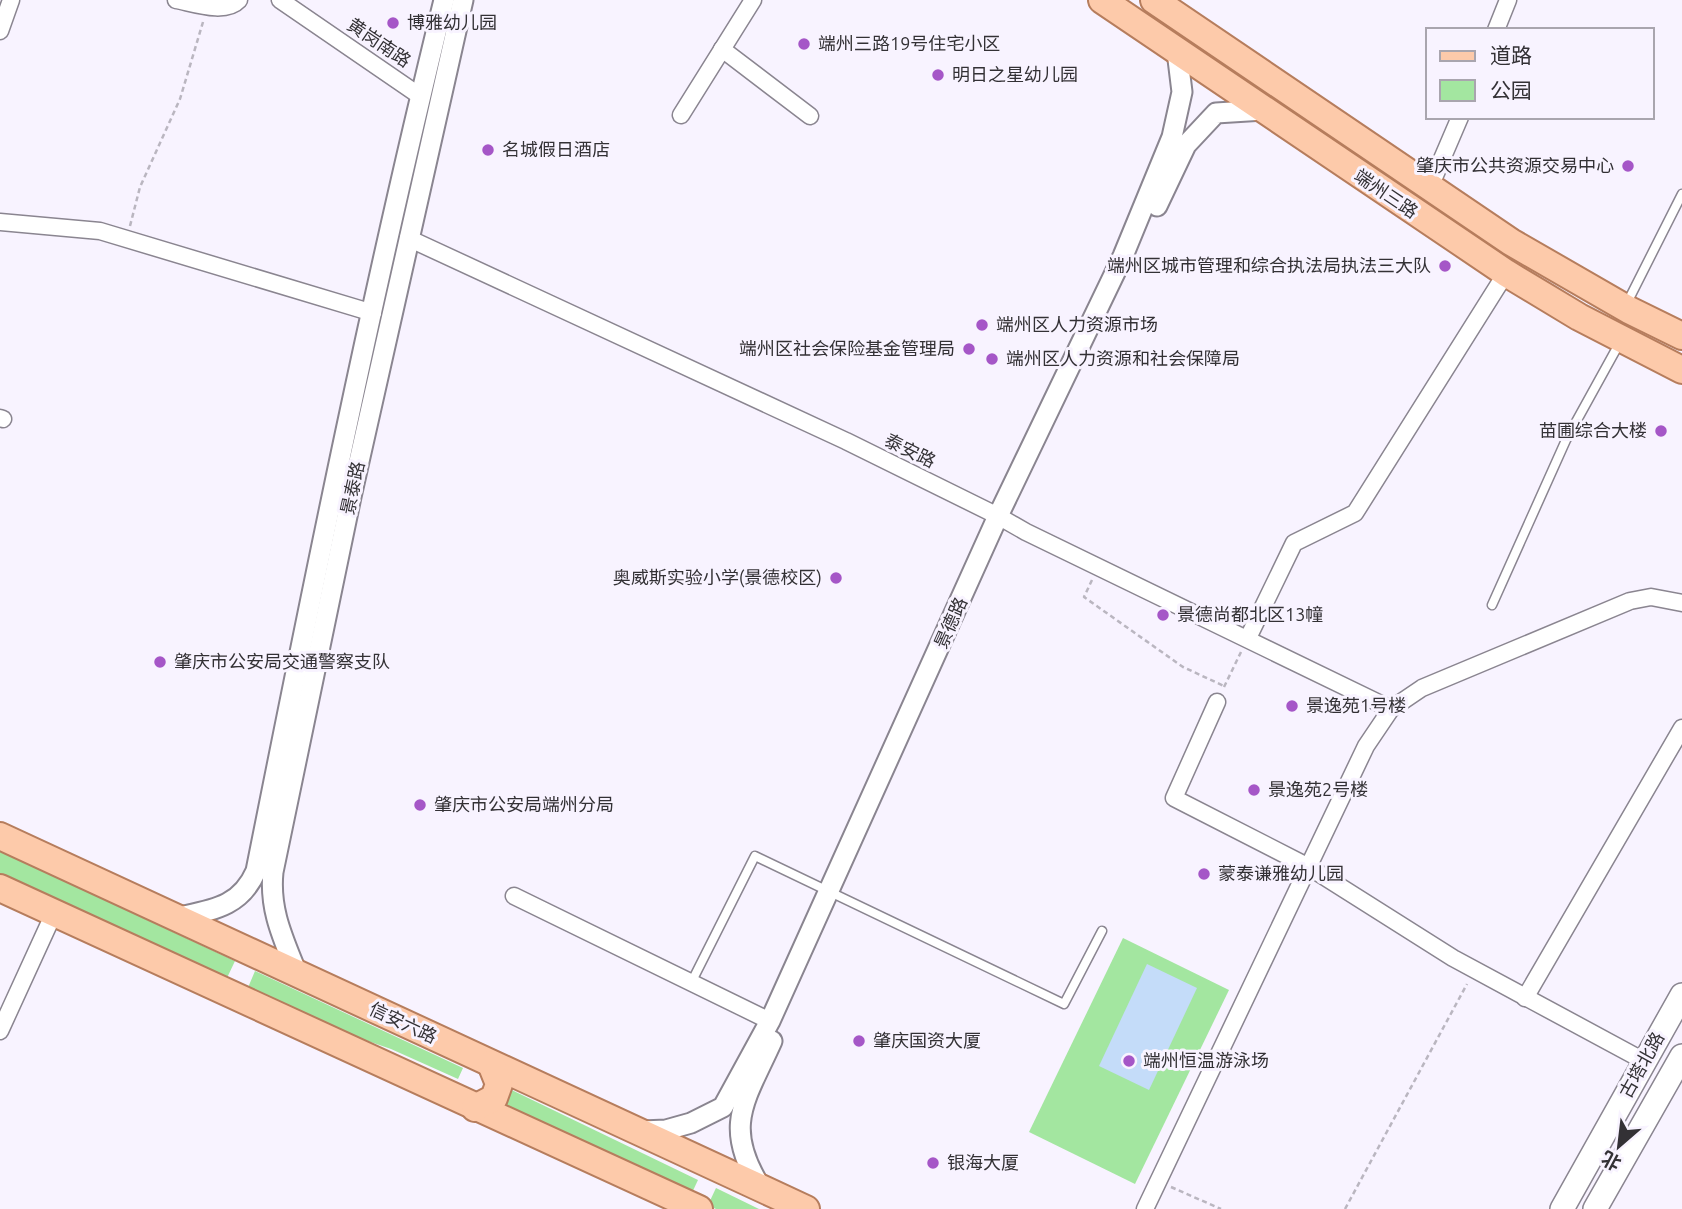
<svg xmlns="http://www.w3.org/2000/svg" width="1682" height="1209" font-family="Ubuntu,'Noto Sans SC',sans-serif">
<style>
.green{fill:#a3e6a0}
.water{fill:#c4dcf9}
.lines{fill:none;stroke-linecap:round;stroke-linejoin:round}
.service-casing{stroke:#8a8590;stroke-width:11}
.minor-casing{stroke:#8a8590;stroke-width:19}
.tertiary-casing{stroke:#8a8590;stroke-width:23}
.secondary-casing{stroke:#8a8590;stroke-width:26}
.primary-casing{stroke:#b67d5d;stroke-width:30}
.path{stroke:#bab6c0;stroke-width:2.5;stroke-dasharray:5 3.5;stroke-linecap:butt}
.service{stroke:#fff;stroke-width:8}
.minor{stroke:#fff;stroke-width:16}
.tertiary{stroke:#fff;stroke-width:19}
.secondary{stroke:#fff;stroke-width:23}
.primary{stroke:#fdcaaa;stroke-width:26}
.poi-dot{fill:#a556c7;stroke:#f8f3ff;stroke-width:2.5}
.labels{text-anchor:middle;stroke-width:6;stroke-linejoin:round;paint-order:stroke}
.poi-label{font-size:18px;fill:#333135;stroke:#f8f3ff;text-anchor:start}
.street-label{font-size:18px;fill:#333135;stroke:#f8f3ff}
</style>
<rect width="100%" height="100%" fill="#f8f3ff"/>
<g class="green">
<polygon points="0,851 235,961 226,980 0,875"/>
<polygon points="1123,938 1229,990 1135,1184 1029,1132"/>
<polygon points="255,971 463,1068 458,1079 391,1049 330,1028 247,990"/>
<polygon points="495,1082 698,1180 690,1197 487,1100"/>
<polygon points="716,1188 759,1209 716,1209 708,1205"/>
</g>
<polygon class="water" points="1147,964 1197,988 1149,1090 1099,1066"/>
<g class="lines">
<g class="service-casing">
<g id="service">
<polyline points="1626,305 1682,194"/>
<polyline points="1492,605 1566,440 1619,344"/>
<polyline points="691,983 755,856 1064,1004 1102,931"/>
</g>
</g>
<g class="minor-casing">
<g id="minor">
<path d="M 176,0 C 193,3 225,15 239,0"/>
<polyline points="280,0 420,96"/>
<polyline points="1496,30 1508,0"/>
<polyline points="0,31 11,0"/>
<polyline points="722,49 810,116"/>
<polyline points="681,115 753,0"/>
<polyline points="1430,187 1460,117"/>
<polyline points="0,222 100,231 373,313"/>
<polyline points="408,238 846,441 998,516 1026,532 1391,709"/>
<polyline points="0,418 3,419"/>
<polyline points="1248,638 1294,543 1355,513 1506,273"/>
<polyline points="1217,702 1174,798 1309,867 1453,958 1644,1061"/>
<polyline points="514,896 770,1021"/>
<polyline points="1525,998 1682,728"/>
<polyline points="0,1031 54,913"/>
<polyline points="1145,1209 1366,746 1391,709 1422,688 1630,601 1651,597 1682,603"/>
</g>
</g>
<g class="tertiary-casing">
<g id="tertiary">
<polyline points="1157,206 1186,145 1216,113 1264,110"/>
<path d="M 175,918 C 211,910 240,908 256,871 C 314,580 373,288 444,0"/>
<path d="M 298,976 C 284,940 269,911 273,872 L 351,497 L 463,0"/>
<polyline points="642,1131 666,1130 691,1123 723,1107 770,1021 998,516 1123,256 1172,137 1182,92 1177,51"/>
<path d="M 761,1188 C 722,1126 745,1101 772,1041"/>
</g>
</g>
<g class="secondary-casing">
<g id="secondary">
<polyline points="1562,1209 1682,995"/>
<polyline points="1595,1209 1682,1056"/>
</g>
</g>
<g class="primary-casing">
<g id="primary">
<polyline points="1102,0 1506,273 1579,317 1682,370"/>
<polyline points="1154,0 1511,242 1629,310 1682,336"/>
<polyline points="0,836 806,1209"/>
<polyline points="0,888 699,1209"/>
<polyline points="475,1108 494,1098 499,1084 491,1064"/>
</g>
</g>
<g class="path">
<polyline points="130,226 140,187 180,99 203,22"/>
<polyline points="1092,580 1084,597 1183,667 1224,686"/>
<polyline points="1224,687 1241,652"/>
<polyline points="1171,1187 1221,1209"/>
<polyline points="1345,1209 1467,984"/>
</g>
<use href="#service" class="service"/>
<use href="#minor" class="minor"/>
<use href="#tertiary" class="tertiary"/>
<use href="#secondary" class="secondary"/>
<use href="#primary" class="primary"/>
</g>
<g class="poi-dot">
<circle cx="393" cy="23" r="7"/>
<circle cx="804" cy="44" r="7"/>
<circle cx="938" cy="75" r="7"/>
<circle cx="488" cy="150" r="7"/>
<circle cx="1628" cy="166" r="7"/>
<circle cx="1445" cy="266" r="7"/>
<circle cx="982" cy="325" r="7"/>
<circle cx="969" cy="349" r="7"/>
<circle cx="992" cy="359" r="7"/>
<circle cx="1661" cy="431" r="7"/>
<circle cx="836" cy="578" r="7"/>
<circle cx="1163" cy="615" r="7"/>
<circle cx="160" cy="662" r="7"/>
<circle cx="1292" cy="706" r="7"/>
<circle cx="1254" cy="790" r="7"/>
<circle cx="420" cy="805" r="7"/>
<circle cx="1204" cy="874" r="7"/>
<circle cx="859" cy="1041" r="7"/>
<circle cx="1129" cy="1061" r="7"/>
<circle cx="933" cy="1163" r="7"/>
</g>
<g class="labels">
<g class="poi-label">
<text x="407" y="29">博雅幼儿园</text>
<text x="818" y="50">端州三路19号住宅小区</text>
<text x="952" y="81">明日之星幼儿园</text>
<text x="502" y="156">名城假日酒店</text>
<text x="1614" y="172" text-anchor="end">肇庆市公共资源交易中心</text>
<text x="1431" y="272" text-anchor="end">端州区城市管理和综合执法局执法三大队</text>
<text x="996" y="331">端州区人力资源市场</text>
<text x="955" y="355" text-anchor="end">端州区社会保险基金管理局</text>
<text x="1006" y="365">端州区人力资源和社会保障局</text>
<text x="1647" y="437" text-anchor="end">苗圃综合大楼</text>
<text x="822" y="584" text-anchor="end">奥威斯实验小学(景德校区)</text>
<text x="1177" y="621">景德尚都北区13幢</text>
<text x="174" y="668">肇庆市公安局交通警察支队</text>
<text x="1306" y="712">景逸苑1号楼</text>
<text x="1268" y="796">景逸苑2号楼</text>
<text x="434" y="811">肇庆市公安局端州分局</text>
<text x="1218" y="880">蒙泰谦雅幼儿园</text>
<text x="873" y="1047">肇庆国资大厦</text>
<text x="1143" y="1067">端州恒温游泳场</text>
<text x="947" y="1169">银海大厦</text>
</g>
<g class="street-label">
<text transform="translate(379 43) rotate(34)" y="6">黄岗南路</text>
<text transform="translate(1386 194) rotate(34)" y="6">端州三路</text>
<text transform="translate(910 451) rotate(26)" y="6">泰安路</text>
<text transform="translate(353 488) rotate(-78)" y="6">景泰路</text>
<text transform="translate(951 623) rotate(-66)" y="6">景德路</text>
<text transform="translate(403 1023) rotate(25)" y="6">信安六路</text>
<text transform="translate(1642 1065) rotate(-61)" y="6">古塔北路</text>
</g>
</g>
<rect x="1426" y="28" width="228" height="91" fill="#f8f3ff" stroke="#a9a5ae" stroke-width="2"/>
<rect x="1440" y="51" width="35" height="10" fill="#fdcaaa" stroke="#a9a5ae" stroke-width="2"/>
<text x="1490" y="63" font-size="21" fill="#333135">道路</text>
<rect x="1440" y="80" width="35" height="21" fill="#a3e6a0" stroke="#a9a5ae" stroke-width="2"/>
<text x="1490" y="98" font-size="21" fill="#333135">公园</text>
<g transform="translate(1619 1146) rotate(208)" stroke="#f8f3ff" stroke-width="5" paint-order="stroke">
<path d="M0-5L12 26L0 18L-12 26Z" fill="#333135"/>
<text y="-10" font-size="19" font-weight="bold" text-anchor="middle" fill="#333135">北</text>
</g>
</svg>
